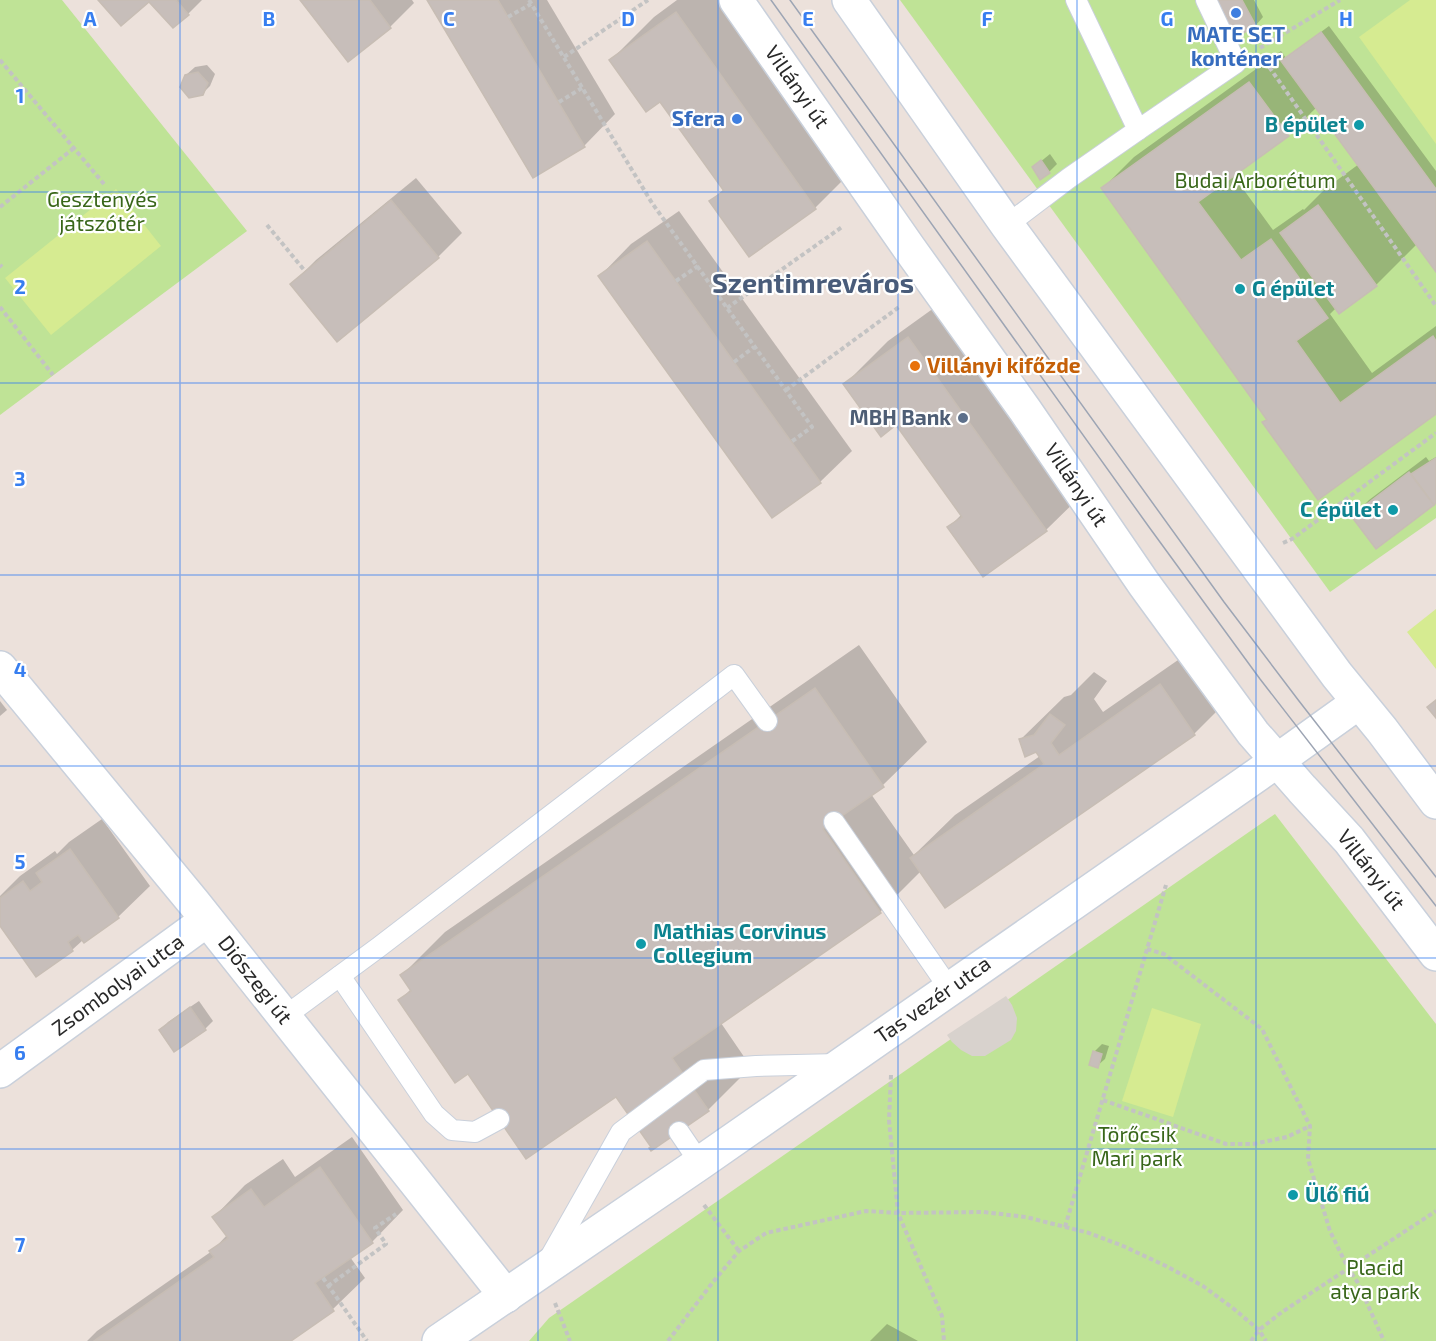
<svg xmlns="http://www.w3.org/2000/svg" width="1436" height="1341" font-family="'Exo 2',sans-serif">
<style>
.green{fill:#bfe396}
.pitch{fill:#d6eb91}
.plaza{fill:#d8d2cd}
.shadow{fill:#0003;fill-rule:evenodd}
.building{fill:#c7beba;stroke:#c7bdb4;stroke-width:1.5}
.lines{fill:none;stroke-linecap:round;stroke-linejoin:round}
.lane-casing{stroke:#c9d0db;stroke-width:22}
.street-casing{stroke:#c9d0db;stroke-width:36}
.secondary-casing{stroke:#c9d0db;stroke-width:36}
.path{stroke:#c3c3c3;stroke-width:4;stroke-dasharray:4.5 3;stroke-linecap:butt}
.lane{stroke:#fff;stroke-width:20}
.street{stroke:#fff;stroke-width:33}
.secondary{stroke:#fff;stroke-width:33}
.tram{stroke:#9da5b4;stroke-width:1.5}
.grid{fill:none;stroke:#377ef0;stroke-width:1.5;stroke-opacity:0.55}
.shop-dot{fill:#3f7fe0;stroke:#fff;stroke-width:2}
.culture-dot{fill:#0f9aa8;stroke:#fff;stroke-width:2}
.food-dot{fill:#e8710a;stroke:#fff;stroke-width:2}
.service-dot{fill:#5c6f8a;stroke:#fff;stroke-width:2}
.labels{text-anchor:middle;stroke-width:4.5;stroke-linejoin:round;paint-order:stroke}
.shop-label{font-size:21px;font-weight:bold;fill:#366cbe;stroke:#fff}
.street-label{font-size:21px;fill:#292929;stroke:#fff}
.culture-label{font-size:21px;font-weight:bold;fill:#0d838f;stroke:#fff;text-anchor:start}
.park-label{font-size:21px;fill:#386619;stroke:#fff}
.food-label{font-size:21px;font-weight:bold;fill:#c56008;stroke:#fff;text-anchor:start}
.service-label{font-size:21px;font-weight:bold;fill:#4e5e75;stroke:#fff;text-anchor:end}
.district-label{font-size:27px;font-weight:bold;fill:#495c7a;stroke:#fff}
.grid-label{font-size:20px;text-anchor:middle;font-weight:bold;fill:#377ef0;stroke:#fff;stroke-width:4.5;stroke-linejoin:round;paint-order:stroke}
</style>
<rect width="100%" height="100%" fill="#ece1db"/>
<g class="green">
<polygon points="0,0 62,0 247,231 0,415"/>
<polygon points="900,0 1436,0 1436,518 1330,592"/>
<polygon points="1275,814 1436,1024 1436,1341 529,1341 549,1318"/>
</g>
<g class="pitch">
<polygon points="1410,0 1436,0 1436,144 1359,37"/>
<polygon points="116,189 161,246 51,335 5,278"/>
<polygon points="1436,609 1436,669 1407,632"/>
<polygon points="1152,1008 1201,1024 1173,1117 1122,1101"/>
</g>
<polygon class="plaza" points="1006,996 1012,1005 1017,1018 1016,1031 1011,1040 985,1056 972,1056 961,1050 952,1042 947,1035"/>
<g class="shadow">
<polygon points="149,0 202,0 188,14"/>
<polygon points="302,0 412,0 414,3 390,27"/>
<polygon points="428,0 547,0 615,114 584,146 533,176"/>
<polygon points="677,0 741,0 858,165 815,208 711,201 724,189 661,100 611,60 654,17"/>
<polygon points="1216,0 1254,0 1263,17 1256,25 1236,35"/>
<path d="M 1329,26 L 1436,171 L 1436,270 L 1417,244 L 1376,285 L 1336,308 L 1330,314 L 1372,373 L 1436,326 L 1436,413 L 1268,419 L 1103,188 L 1134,157 L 1281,51 L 1286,58 ZM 1317,107 L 1359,164 L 1325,189 L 1304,210 L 1303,209 L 1273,230 L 1233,175 L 1288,135 Z"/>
<polygon points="207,65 215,74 210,86 202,94 186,75 195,67"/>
<polygon points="1050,154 1057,164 1049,172 1034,167"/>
<polygon points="416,178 462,233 438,257 292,284 316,260"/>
<polygon points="679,211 852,451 820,482 600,276 631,244"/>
<polygon points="952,295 1090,487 1046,530 983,575 949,527 962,514 897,423 845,384 888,341"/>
<polygon points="1426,457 1429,461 1436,457 1436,501 1376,547 1353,516 1369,500"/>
<polygon points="1204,642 1238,690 1194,734 945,906 921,871 880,912 721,1023 751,1067 708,1110 653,1146 617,1094 468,1072 400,1000 411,989 402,975 445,932 859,645 927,742 883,785 871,794 914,855 955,815 1040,756 1037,750 1020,740 1064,697 1071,695 1094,672 1107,681 1094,699 1103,712"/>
<polygon points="0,701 7,710 0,716"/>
<polygon points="102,819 150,886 118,917 84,941 83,940 72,950 0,923 0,896 20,876 55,851 57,854 69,842"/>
<polygon points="199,1001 213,1021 205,1029 175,1050 161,1030 168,1022"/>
<polygon points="1102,1044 1109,1046 1105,1059 1097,1066 1094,1052"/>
<polygon points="352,1137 403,1210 372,1242 350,1257 365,1278 333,1309 288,1341 87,1341 97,1331 212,1251 227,1235 214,1217 245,1185 283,1159 295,1177"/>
<polygon points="887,1324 918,1341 870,1341"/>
</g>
<g class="building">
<polygon points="98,0 176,0 189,15 173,28 149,2 121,26"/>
<polygon points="300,0 370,0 391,28 348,62"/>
<polygon points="427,0 498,0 585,147 533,178"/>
<polygon points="1215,0 1242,0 1256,26 1236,37"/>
<polygon points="676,12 816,209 749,257 709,201 724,191 660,102 646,112 609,60"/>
<polygon points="1321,32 1436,189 1436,272 1281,61"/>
<polygon points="198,72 208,83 203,95 189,98 180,87 185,75"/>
<polygon points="1249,82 1289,136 1198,202 1241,260 1271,239 1328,318 1296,341 1340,403 1433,336 1436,341 1436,414 1318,500 1262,422 1267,420 1101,188"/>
<polygon points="1041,160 1050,173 1040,180 1032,167"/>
<polygon points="391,200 439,258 337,342 290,284"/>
<polygon points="1318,205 1377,286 1339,314 1280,233"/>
<polygon points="647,241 821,483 772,518 598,276"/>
<polygon points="908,337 1047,531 983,577 947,527 962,517 896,425 881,437 843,384"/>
<polygon points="1436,458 1436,503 1434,505 1411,474"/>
<polygon points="1409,472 1434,505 1376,549 1351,516"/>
<polygon points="1160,684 1195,735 945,908 910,858 1044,764 1036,752 1025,757 1019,739 1034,735 1050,714 1065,725 1051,743 1059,755"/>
<polygon points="815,688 884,787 823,829 881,913 672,1058 709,1111 651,1151 649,1148 651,1147 616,1097 526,1159 468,1074 455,1083 398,1000 411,991 400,975"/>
<polygon points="1436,700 1436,718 1427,707"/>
<polygon points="70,849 119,918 84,943 78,935 68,942 73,951 36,977 0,926 0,898 23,881 30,891 42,882 36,873"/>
<polygon points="190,1007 206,1030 174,1052 159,1030"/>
<polygon points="1093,1051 1102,1054 1098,1068 1089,1065"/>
<polygon points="320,1167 373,1243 315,1283 334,1311 291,1341 94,1341 214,1257 209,1251 228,1238 212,1217 251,1189 264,1207"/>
</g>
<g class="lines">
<g class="lane-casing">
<g id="lane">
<polyline points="1138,130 1236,63 1206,0"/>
<polyline points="1007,225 1069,178 1138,130 1076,0"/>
<polyline points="834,822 949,988"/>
<polyline points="340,976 434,1114 452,1130 475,1132 499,1119"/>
<polyline points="284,1017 379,947 734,675 767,721"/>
<polyline points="679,1132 700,1163"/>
<polyline points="548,1261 621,1132 704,1070 756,1066 840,1064"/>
</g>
</g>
<g class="street-casing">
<g id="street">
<polyline points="0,668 194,903 506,1296"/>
<polyline points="0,1071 207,920"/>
<polyline points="439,1341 700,1163 1257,775 1359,702"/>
</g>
</g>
<g class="secondary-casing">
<g id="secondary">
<polyline points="736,0 909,248 1025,410 1144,584 1253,733 1302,789 1349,840 1436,954"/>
<polyline points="849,0 1007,225 1337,675 1382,730 1436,802"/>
</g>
</g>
<g class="path">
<polyline points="529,0 652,203 812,427 791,442"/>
<polyline points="508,17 531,4"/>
<polyline points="1260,48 1340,0"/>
<polyline points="564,57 648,0"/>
<polyline points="0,60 104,184"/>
<polyline points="1265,61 1436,306"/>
<polyline points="559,102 582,88"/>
<polyline points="0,207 74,148"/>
<polyline points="267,225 305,271"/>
<polyline points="0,265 2,267"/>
<polyline points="676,281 698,266"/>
<polyline points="0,307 53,375"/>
<polyline points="727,308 842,227"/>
<polyline points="734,362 754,347"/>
<polyline points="786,390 899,307"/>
<polyline points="1283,543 1292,539 1436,433"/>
<polyline points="1147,949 1164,954 1262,1029 1310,1126 1308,1159 1330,1231 1348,1268 1358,1283 1384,1341"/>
<polyline points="891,1075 889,1120 898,1213 942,1316 944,1341"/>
<polyline points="1103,1100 1226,1144 1253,1144 1287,1137 1310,1126"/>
<polyline points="704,1205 739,1251"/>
<polyline points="1065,1227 1166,885"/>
<polyline points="323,1278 367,1341"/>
<polyline points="328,1286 386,1244 375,1228 396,1214"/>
<polyline points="555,1303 570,1341"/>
<polyline points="668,1341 713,1282 739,1251 766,1233 866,1211 898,1213 983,1212 1026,1217 1089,1233 1123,1246 1166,1266 1203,1286 1234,1309 1259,1330 1266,1341"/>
<polyline points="1251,1341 1259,1330 1282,1312 1436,1211"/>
</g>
<use href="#lane" class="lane"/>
<use href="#street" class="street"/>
<use href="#secondary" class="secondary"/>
<g class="tram">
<polyline points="771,0 1149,527 1260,679 1436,906"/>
<polyline points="790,0 1224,602 1299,701 1436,877"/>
</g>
</g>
<path class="grid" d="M 180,0 L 180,1341M 359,0 L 359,1341M 538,0 L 538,1341M 718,0 L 718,1341M 898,0 L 898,1341M 1077,0 L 1077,1341M 1256,0 L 1256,1341M 0,192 L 1436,192M 0,383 L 1436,383M 0,575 L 1436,575M 0,766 L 1436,766M 0,958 L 1436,958M 0,1149 L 1436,1149"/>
<g class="shop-dot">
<circle cx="1236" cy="13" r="6"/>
<circle cx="737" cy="119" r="6"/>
</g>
<g class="culture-dot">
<circle cx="1359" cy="125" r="6"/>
<circle cx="1240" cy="289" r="6"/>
<circle cx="1393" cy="510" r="6"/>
<circle cx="641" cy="944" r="6"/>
<circle cx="1293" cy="1195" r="6"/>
</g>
<circle class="food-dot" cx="915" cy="366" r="6"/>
<circle class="service-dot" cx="963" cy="418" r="6"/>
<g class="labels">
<g class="shop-label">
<text x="1236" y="42">MATE SET<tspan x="1236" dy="24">konténer</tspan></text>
<text x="725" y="126" text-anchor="end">Sfera</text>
</g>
<g class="street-label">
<text transform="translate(797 87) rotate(55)" y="7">Villányi út</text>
<text transform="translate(1076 485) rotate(56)" y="7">Villányi út</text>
<text transform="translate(1371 870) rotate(52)" y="7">Villányi út</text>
<text transform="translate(255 980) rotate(52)" y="7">Diószegi út</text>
<text transform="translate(118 985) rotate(-36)" y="7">Zsombolyai utca</text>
<text transform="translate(933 1000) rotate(-35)" y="7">Tas vezér utca</text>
</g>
<g class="culture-label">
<text x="1347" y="132" text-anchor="end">B épület</text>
<text x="1252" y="296">G épület</text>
<text x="1381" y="517" text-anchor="end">C épület</text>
<text x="653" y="939">Mathias Corvinus<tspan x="653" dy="24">Collegium</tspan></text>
<text x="1305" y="1202">Ülő fiú</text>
</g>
<g class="park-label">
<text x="1255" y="188">Budai Arborétum</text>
<text x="102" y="207">Gesztenyés<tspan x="102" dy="24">játszótér</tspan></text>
<text x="1137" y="1142">Törőcsik<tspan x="1137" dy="24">Mari park</tspan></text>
<text x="1375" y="1275">Placid<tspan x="1375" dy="24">atya park</tspan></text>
</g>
<g class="food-label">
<text x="927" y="373">Villányi kifőzde</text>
</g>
<g class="service-label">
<text x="951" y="425">MBH Bank</text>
</g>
<g class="district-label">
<text x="813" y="293">Szentimreváros</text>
</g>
</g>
<g class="grid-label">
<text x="90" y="26">A</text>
<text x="269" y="26">B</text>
<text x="449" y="26">C</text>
<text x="628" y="26">D</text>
<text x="808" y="26">E</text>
<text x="987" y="26">F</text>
<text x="1167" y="26">G</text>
<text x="1346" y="26">H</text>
<text x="20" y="103">1</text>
<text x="20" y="294">2</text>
<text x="20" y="486">3</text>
<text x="20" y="677">4</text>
<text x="20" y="869">5</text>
<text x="20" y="1060">6</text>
<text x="20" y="1252">7</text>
</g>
</svg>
